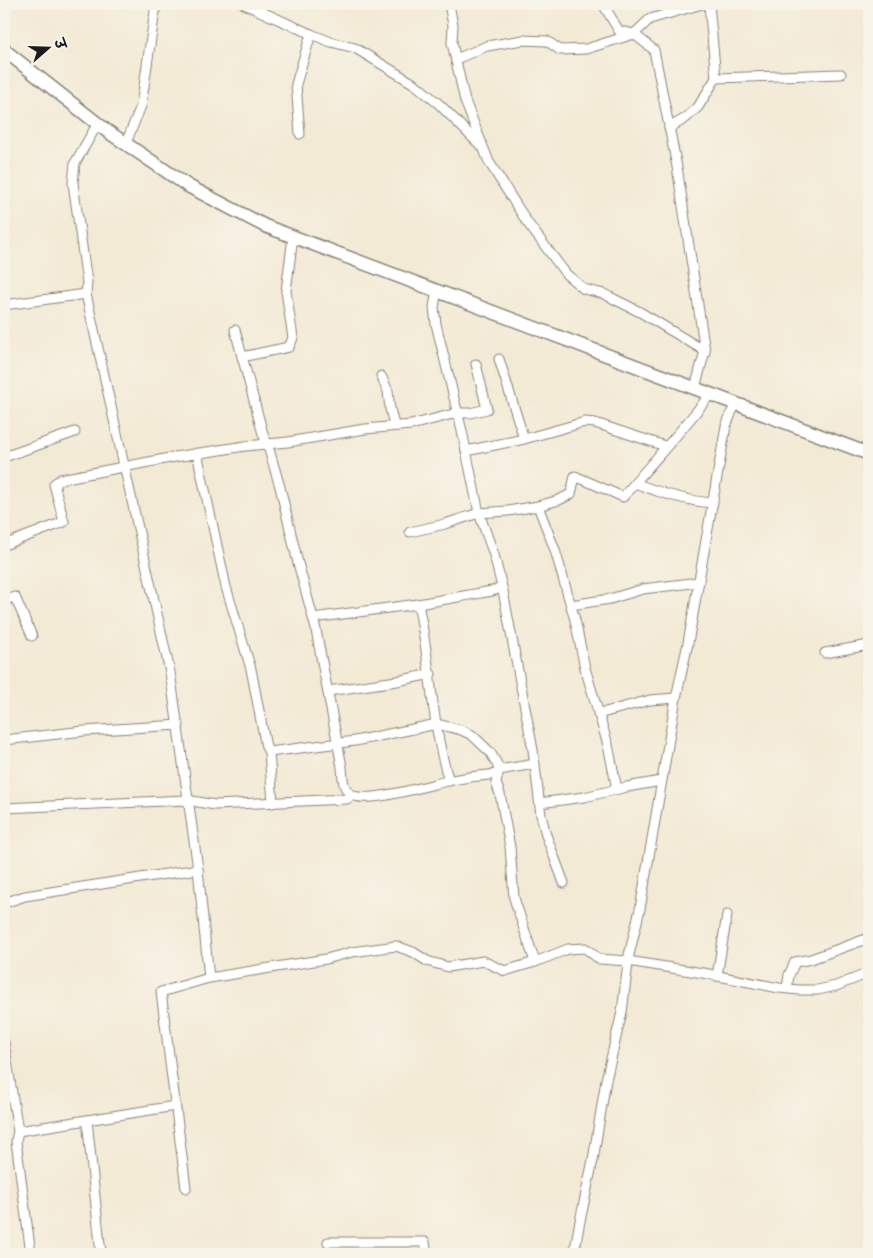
<svg xmlns="http://www.w3.org/2000/svg" width="873" height="1258" font-family="'Balsamiq Sans','Playpen Sans Deva',sans-serif">
<style>
.lines{fill:none;stroke-linecap:round;stroke-linejoin:round}
.street-casing{stroke:#888378;stroke-width:11}
.secondary-casing{stroke:#888378;stroke-width:15}
.street{stroke:#fff;stroke-width:9}
.secondary{stroke:#fff;stroke-width:12}
</style>
<rect width="100%" height="100%" fill="#f7f3e8"/>
<filter id="ink" filterUnits="userSpaceOnUse"><feTurbulence type="fractalNoise" baseFrequency=".02" numOctaves="2"/><feDisplacementMap in="SourceGraphic" scale="10" xChannelSelector="R" yChannelSelector="G"/><feConvolveMatrix kernelMatrix="1 2 1 2 8 2 1 2 1" color-interpolation-filters="sRGB"/></filter>
<filter id="wash" filterUnits="userSpaceOnUse"><feTurbulence type="fractalNoise" baseFrequency=".0096" numOctaves="4" result="noise"/><feDisplacementMap in="SourceGraphic" scale="20" xChannelSelector="R" yChannelSelector="G"/><feGaussianBlur stdDeviation="1.12" result="paint"/><feColorMatrix in="noise" values="0 0 0 0 0 0 0 0 0 0 0 0 0 0 0 0 0 1.4 0 .05"/><feComposite in="paint" operator="in"/></filter>
<g filter="url(#wash)">
<rect width="100%" height="100%" fill="#f3ead5"/>
</g>
<g filter="url(#ink)">
<g class="lines">
<g class="street-casing">
<g id="street">
<polyline points="244,4 311,34 331,42 355,48 416,85 439,104 480,145"/>
<polyline points="449,4 453,25 452,43 465,101 489,162 527,222 566,274 584,289 604,294 640,312 705,351"/>
<polyline points="603,4 619,31 634,34 654,50 677,167 705,351 695,388"/>
<polyline points="456,59 487,46 523,40 547,41 560,50 586,49 634,34 650,19 702,4"/>
<polyline points="716,78 841,74"/>
<polyline points="98,123 75,163 73,183 87,282 86,294 170,672 198,869 209,978"/>
<polyline points="669,128 686,118 698,107 716,78 709,4"/>
<polyline points="300,134 296,84 311,34"/>
<polyline points="126,143 141,106 156,4"/>
<polyline points="437,290 434,307 436,324 462,431 479,513 494,555 503,591 533,750 541,815 546,835 564,883"/>
<polyline points="4,305 86,294"/>
<path d="M 235,330 L 263,434 L 268,446 L 280,487 L 298,563 L 315,625 L 342,767 C 343,777 342,789 352,795 C 367,804 429,785 447,781 C 464,777 481,776 497,774"/>
<polyline points="242,357 289,347 293,338 286,291 293,237"/>
<polyline points="499,359 524,439"/>
<polyline points="381,376 388,391 390,409 394,425"/>
<polyline points="466,451 524,439 585,422 595,423 665,446"/>
<polyline points="197,453 226,587 251,669 266,747 269,752 273,803"/>
<polyline points="4,457 75,432"/>
<path d="M 635,483 C 660,493 686,501 713,503"/>
<polyline points="538,506 555,550 575,620 585,668 608,745 617,789"/>
<path d="M 410,532 L 445,524 L 479,513 L 508,511 L 538,506 L 559,500 L 571,494 L 575,476 L 623,497 C 652,462 684,429 711,393"/>
<polyline points="4,545 64,522 54,484 61,479 175,457 245,446 288,442 365,429 411,425 457,413 470,413 487,409 476,364"/>
<polyline points="4,600 15,597 32,636"/>
<path d="M 418,604 C 431,662 431,724 449,781"/>
<polyline points="571,605 610,599 643,589 699,582"/>
<polyline points="313,618 418,604 492,591 502,588"/>
<polyline points="825,653 869,645"/>
<polyline points="328,691 397,681 431,674"/>
<polyline points="598,714 650,700 676,698"/>
<polyline points="4,740 84,731 179,725"/>
<polyline points="269,752 355,741 437,724 461,730 472,735 490,752 497,764 499,770 496,783 500,794 510,847 514,898 535,962"/>
<polyline points="499,770 535,764"/>
<polyline points="540,803 584,797 627,787 661,781"/>
<polyline points="4,808 187,800 215,805 347,799 352,795"/>
<polyline points="4,903 25,896 198,869"/>
<polyline points="717,976 727,915"/>
<polyline points="787,988 789,975 795,962 811,959 869,938"/>
<polyline points="4,1042 18,1131 16,1141 31,1254"/>
<polyline points="87,1120 101,1254"/>
<polyline points="18,1131 175,1106"/>
<polyline points="186,1188 161,992 209,978 326,959 352,952 396,946 413,952 427,961 448,967 483,961 505,971 535,962 568,949 585,948 599,959 628,961 703,973 779,988 799,990 818,990 836,986 869,973"/>
<polyline points="328,1242 425,1242 427,1254"/>
<polyline points="574,1254 579,1226 593,1160 606,1080 622,1012 629,955 640,909 676,698 688,643 726,426 736,402"/>
</g>
</g>
<g class="secondary-casing">
<polyline id="secondary" points="4,50 107,131 188,186 265,226 869,454"/>
</g>
<use href="#street" class="street"/>
<use href="#secondary" class="secondary"/>
</g>
</g>
<rect width="873" height="1258" fill="none" stroke="#f7f3e8" stroke-width="20"/>
<g transform="translate(48 48) rotate(70)" stroke="#f7f3e8" stroke-width="4" paint-order="stroke">
<path d="M0-4L9 19L0 12L-9 19Z" fill="#1c1c1c"/>
<text y="-8" font-size="14" font-weight="bold" text-anchor="middle" fill="#1c1c1c">उ</text>
</g>
</svg>
